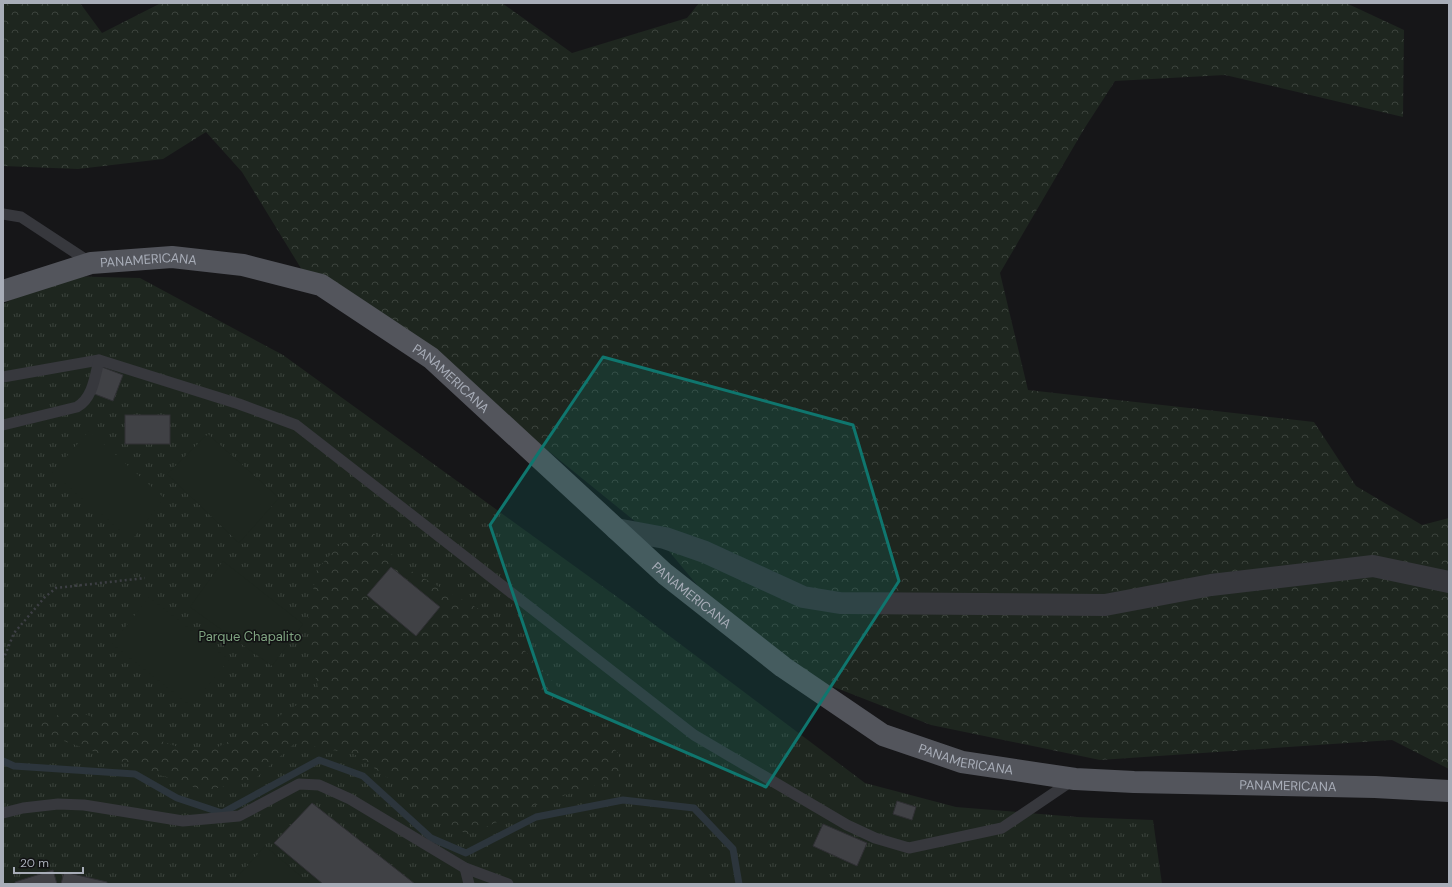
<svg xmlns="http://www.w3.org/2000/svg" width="1452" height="887" font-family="'DM Sans',sans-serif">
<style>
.grass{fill:url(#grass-tufts)}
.forest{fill:url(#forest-crowns)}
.pitch{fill:#1e261f}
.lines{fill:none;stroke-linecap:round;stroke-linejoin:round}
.stream{stroke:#2c353c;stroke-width:7}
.building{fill:#404145;stroke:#303034}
.path{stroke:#3d3f44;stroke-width:2.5;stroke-dasharray:2 3;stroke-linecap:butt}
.lane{stroke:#37383d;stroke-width:11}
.street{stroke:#37383d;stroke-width:22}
.primary{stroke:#53555c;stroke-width:22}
.marked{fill:#0f766e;fill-opacity:0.2;stroke:#0f766e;stroke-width:3;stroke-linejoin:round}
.labels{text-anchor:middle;stroke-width:3;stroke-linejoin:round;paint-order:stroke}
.street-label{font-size:13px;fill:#a8adb8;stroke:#111113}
.park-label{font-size:13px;fill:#7fa381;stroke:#111113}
</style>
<defs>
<pattern id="grass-tufts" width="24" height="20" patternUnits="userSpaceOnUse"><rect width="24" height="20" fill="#1e261f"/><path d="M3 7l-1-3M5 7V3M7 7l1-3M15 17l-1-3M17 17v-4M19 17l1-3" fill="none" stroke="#3c433d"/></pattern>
<pattern id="forest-crowns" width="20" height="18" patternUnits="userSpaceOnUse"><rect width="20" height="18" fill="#1e261f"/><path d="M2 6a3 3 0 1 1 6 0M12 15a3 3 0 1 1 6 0" fill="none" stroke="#3c433d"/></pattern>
</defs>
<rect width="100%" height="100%" fill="#161618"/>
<polygon class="grass" points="60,276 140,278 283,355 631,607 865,783 956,807 1077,817 1153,820 1162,884 3,884 3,304"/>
<g class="forest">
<polygon points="3,3 80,3 102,33 161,3 502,3 572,53 687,18 699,3 1346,3 1404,30 1403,117 1225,75 1115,81 1084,129 1000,273 1028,390 1314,422 1356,486 1422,525 1449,518 1449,769 1392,740 1100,760 931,725 757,657 663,544 525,432 302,270 242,172 206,132 163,159 78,169 3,166"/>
<polygon points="374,534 402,566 495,618 619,754 619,777 533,806 468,835 450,825 418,799 354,754 295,743 255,779 205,791 30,729 70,709 181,748 210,751 279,716 319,691 311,659 308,618 317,569 345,539"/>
</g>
<g class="pitch">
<polygon points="89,431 164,498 132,540 52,473"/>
<polygon points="208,434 279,498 239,543 167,474"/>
<polygon points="223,561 303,624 272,666 190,607"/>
<polygon points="149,597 229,660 191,706 112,644"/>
<polygon points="265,846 310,884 231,884"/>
</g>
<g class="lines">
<polyline class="stream" points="3,761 14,766 135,774 177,798 222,813 319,760 363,776 431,838 466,853 536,817 623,800 694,808 733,849 739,884"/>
</g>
<g class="building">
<polygon points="102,367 123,375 113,401 92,393"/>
<rect x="125" y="415" width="45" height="29"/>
<polygon points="391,567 440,607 416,636 367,595"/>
<polygon points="897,801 916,807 912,820 893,814"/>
<polygon points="312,803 415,884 323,884 274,843"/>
<polygon points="823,824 867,843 857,866 813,846"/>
<polygon points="53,870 57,884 15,884 15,882"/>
<polygon points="64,872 107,882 107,884 61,884"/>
</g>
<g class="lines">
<polyline class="path" points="3,660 14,633 45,597 56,588 145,578"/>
<g class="lane">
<polyline points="3,214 21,217 91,263"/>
<polyline points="3,377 99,360"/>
<path d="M 3,425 L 77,407 C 93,398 95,376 99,360 L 239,404 L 296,425 L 694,735 L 847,825 L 875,838 L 909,848 L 1002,828 L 1073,780"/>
<polyline points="3,813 23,808 58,804 84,805 183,821 239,816 299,784 319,785 350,799 465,868 508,884"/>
<polyline points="465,868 469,884"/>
</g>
<polyline class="street" points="616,529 665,538 705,552 803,597 840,603 1105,605 1211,585 1373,566 1449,582"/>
<path class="primary" id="s1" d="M 3,291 L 91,263 L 172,257 L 243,265 L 321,285 L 431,358 L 665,574 L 783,667 L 883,735 L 962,762 L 1075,779 L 1134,782 L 1375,787 L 1449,791"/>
</g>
<path class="marked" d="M 603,357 L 853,425 L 899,581 L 766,787 L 546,692 L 490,525 Z"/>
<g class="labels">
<g class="street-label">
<text dy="5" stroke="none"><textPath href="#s1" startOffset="150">PANAMERICANA</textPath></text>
<text dy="5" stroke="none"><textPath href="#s1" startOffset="486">PANAMERICANA</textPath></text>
<text dy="5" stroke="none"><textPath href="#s1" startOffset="810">PANAMERICANA</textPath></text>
<text dy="5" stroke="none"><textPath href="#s1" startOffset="1134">PANAMERICANA</textPath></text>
<text dy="5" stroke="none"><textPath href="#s1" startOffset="1458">PANAMERICANA</textPath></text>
</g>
<g class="park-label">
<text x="250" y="641">Parque Chapalito</text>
</g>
</g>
<rect width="1452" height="887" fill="none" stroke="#a8adb8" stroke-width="8"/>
<path d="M14 867v6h69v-6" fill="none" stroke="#a8adb8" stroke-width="2"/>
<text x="20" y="867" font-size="12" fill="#a8adb8" stroke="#111113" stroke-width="3" paint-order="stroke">20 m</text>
</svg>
